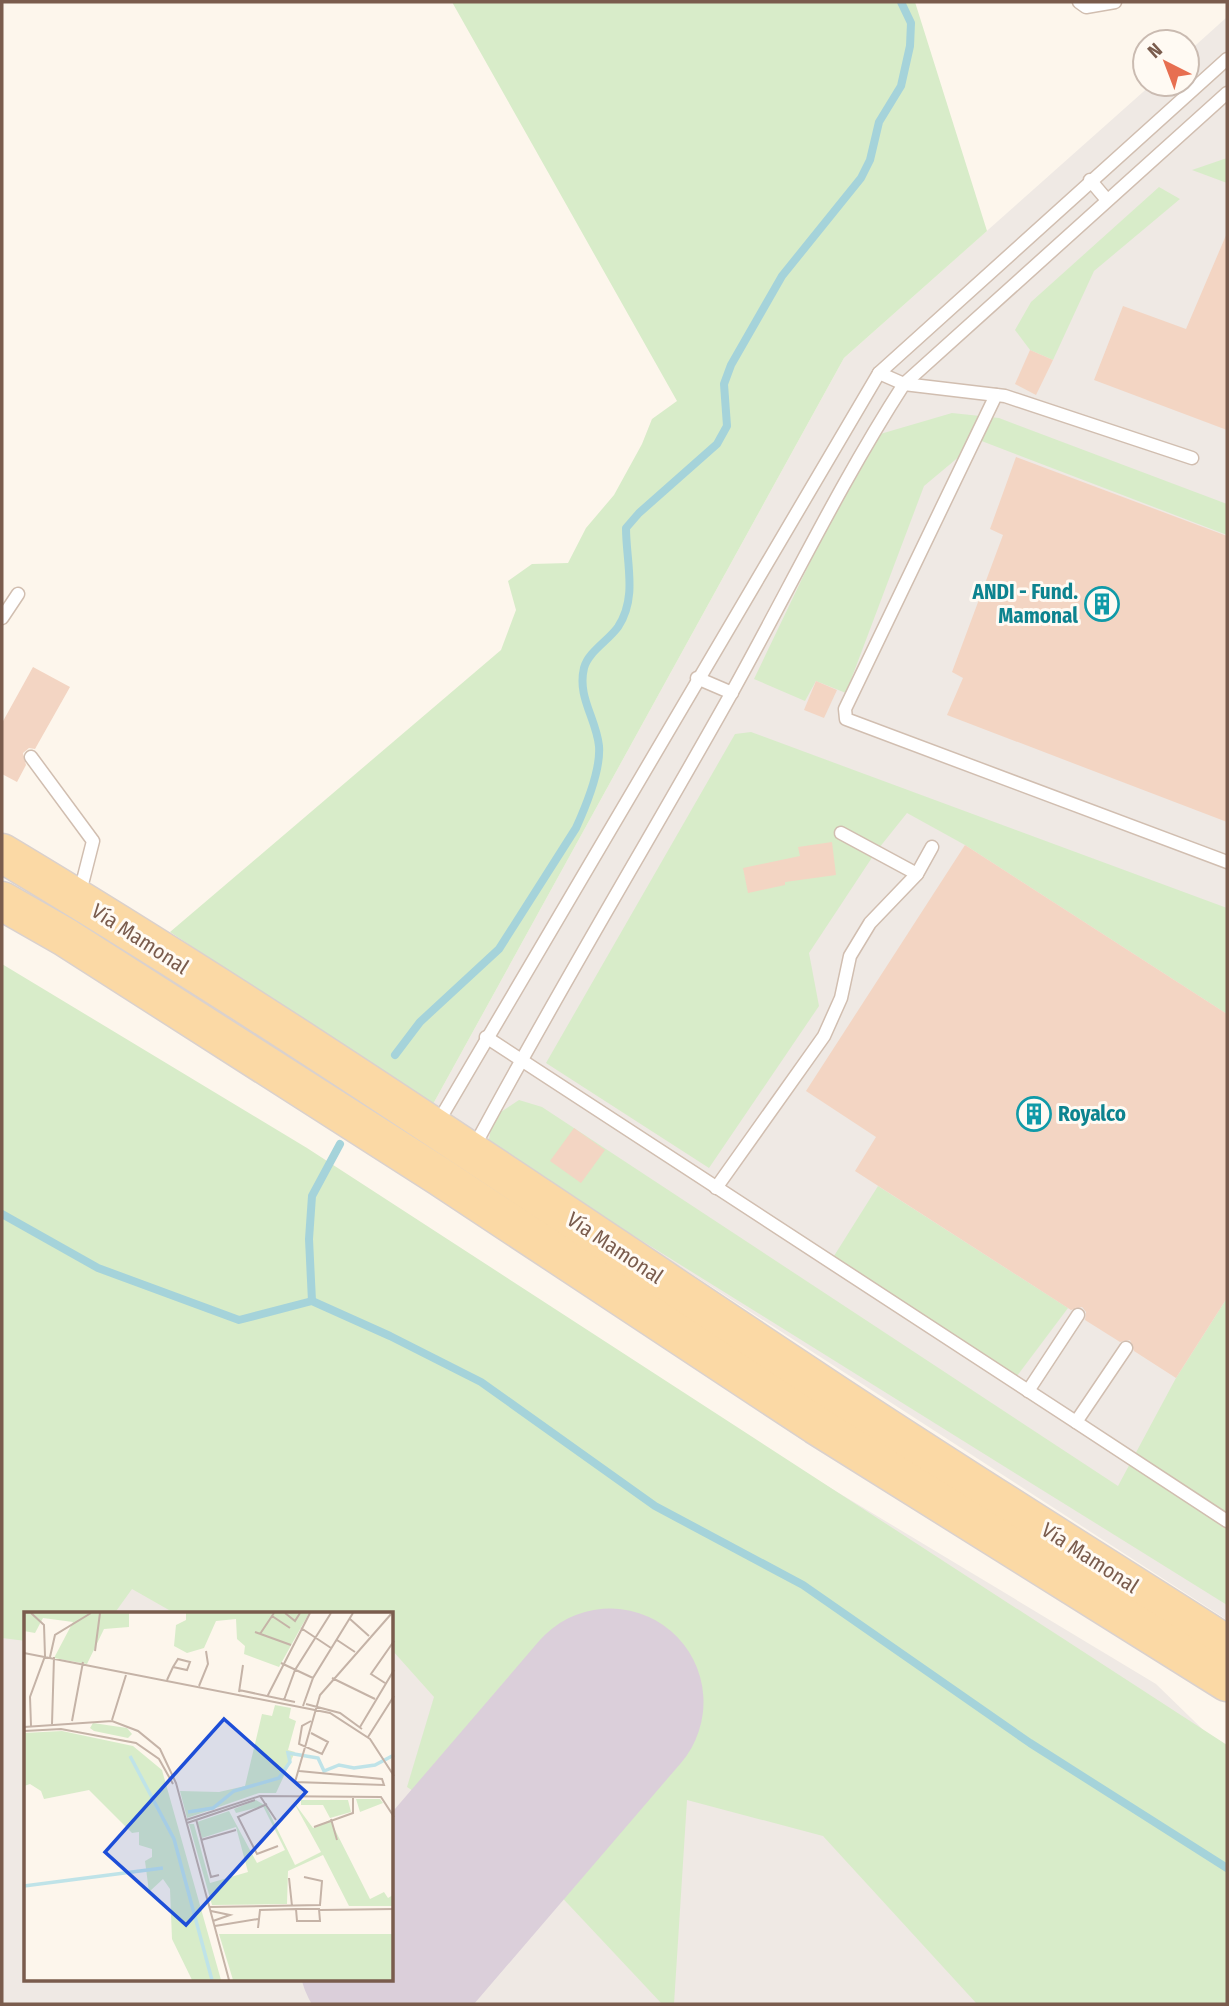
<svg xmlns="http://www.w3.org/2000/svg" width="1229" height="2006" font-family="'Fira Sans Condensed',sans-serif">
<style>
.industrial{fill:#efe9e4;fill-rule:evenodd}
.green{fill:#d8ecc9}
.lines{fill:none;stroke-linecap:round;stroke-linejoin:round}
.stream{stroke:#a5d3da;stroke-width:8}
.runway{stroke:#dbcfda;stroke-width:187}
.building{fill:#f3d5c3}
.service-casing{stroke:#d1beb0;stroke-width:15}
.primary-casing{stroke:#dad1cd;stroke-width:41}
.service{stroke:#fff;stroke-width:12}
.primary{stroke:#fbd9a5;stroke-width:38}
.labels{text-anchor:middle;stroke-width:6;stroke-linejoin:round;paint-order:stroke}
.culture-label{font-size:21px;font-weight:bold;fill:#0d838f;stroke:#fffaf3;text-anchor:end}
.street-label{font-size:21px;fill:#7a5c4d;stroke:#fffaf3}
.inset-river{fill:none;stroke:#bfe3e8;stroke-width:3.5}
.inset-road{fill:none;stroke:#c5b3a7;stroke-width:2}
.view{fill:#1d4ed8;fill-opacity:0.15;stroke:#1d4ed8;stroke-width:3.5}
.inset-edge{fill:none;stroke:#7a5c4d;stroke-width:3.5}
</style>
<rect width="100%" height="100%" fill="#fdf6ec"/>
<g class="industrial">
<polygon points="1227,17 1227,1620 432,1106 844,358 1152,84 1187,84 1187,53"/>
<path d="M 2,1012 L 321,1181 L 1156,1684 L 1227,1753 L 1227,2004 L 2,2004 ZM 26,1614 L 392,1614 L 392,1980 L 26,1980 Z"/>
</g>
<g class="green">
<polygon points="452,2 915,2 987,231 844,358 432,1106 170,932 501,650 516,610 508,581 532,564 568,563 586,528 614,495 642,444 652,419 677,401"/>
<polygon points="1227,158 1227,183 1192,170"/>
<polygon points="1159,187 1180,199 1094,271 1053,360 1030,350 1015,330 1031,302"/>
<polygon points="952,413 999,418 1227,504 1227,535 979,440 924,486 846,693 816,681 805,701 754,679 870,437"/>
<polygon points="751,732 1227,908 1227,1014 965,845 907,813 875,853 809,953 819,1006 709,1168 546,1063 735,734"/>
<polygon points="2,964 307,1148 1227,1745 1227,2004 977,2004 823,1836 687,1800 674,2004 662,2004 538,1872 407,1787 434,1697 392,1650 392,1614 176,1614 132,1589 114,1614 26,1614 26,1641 2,1638"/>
<polygon points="519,1100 542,1107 1118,1486 1176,1378 1227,1298 1227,1605 488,1145 493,1117"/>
<polygon points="878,1186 1068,1308 1017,1376 834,1256"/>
</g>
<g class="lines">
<g class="stream">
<path d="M 395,1055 L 420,1022 L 499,949 L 576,828 C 586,806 601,771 599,746 C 596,718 577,697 584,668 C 588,652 608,641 618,627 C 638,597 626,562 626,528 L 639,513 L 717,444 L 727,426 L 724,384 L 731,365 L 782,276 L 861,178 L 870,160 L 879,122 L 901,86 L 910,46 L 911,23 L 901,2"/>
<polyline points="2,1214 98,1268 239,1320 312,1301 390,1336 481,1382 655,1506 803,1585 1030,1743 1227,1868"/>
<polyline points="312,1301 309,1239 312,1196 340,1144"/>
</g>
<polyline class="runway" points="392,1956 610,1702"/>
</g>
<g class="building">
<polygon points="1227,233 1227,430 1094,380 1123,306 1186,329"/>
<polygon points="1030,350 1053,360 1036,395 1015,384"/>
<polygon points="1016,457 1227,536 1227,822 947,715 963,678 952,672 1003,535 990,529"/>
<polygon points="33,667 70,687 35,749 29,748 23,753 26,765 17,782 2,774 2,723"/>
<polygon points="816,681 837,690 824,718 804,710"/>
<polygon points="832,842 836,875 785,882 785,885 748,893 743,868 800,856 798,847"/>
<polygon points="965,845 1227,1014 1227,1298 1176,1378 1134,1351 1130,1340 1120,1342 1085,1320 1086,1312 1082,1307 1071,1310 855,1171 876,1137 806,1091"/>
<polygon points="574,1128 605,1150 581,1183 550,1161"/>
</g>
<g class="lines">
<g class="service-casing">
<g id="service">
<polyline points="1079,2 1086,7 1115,2"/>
<polyline points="1090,180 1107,200"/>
<polyline points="879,373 904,384 1005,396 1192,458"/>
<polyline points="996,395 845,709 846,719 1227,862"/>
<polyline points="2,618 18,594"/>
<polyline points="697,678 732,693"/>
<polyline points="31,757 93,841 79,896"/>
<polyline points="841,833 917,874"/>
<polyline points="486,1037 1076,1422 1126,1348"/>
<polyline points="437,1124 879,373 1227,59"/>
<path d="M 473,1149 C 555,995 646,846 731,694 C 789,590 840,483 904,384 L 1227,93"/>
<polyline points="716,1188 824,1036 841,998 850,956 870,923 917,874 932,847"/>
<polyline points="1028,1391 1078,1315"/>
<polyline points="1076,1422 1227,1521"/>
</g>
</g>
<g class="primary-casing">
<g id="primary">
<path d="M 2,853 C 281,1020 549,1205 820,1384 C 954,1473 1091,1558 1227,1645"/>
<polyline points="2,901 65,937 439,1176 816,1425 1227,1682"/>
</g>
</g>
<use href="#service" class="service"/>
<use href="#primary" class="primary"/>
</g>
<defs>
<g id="building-ring" transform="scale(1.75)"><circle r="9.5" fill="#fffaf3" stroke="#0f9aa8" stroke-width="1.5"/><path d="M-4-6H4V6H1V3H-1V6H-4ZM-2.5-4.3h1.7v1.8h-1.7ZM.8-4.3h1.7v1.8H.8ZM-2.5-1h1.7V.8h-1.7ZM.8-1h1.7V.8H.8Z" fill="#0f9aa8"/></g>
</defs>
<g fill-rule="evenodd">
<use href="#building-ring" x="1102" y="604"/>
<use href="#building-ring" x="1034" y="1114"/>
</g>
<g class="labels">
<g class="culture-label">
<text x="1078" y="599">ANDI - Fund.<tspan x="1078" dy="24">Mamonal</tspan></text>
<text x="1058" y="1121" text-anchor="start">Royalco</text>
</g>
<g class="street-label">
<text transform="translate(140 939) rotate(33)" y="7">Vía Mamonal</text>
<text transform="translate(615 1248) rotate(34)" y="7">Vía Mamonal</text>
<text transform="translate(1090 1558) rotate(33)" y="7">Vía Mamonal</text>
</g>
</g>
<g transform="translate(24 1612)">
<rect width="369" height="369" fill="#fdf6ec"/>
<path d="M 0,1 L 105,1 L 105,15 L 80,17 L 63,52 L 30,46 L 49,10 L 19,6 L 11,21 L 0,19 ZM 162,1 L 285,1 L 255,55 L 220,42 L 221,34 L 213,27 L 212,7 L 192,9 L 180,36 L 163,41 L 150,34 L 152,13 L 162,8 ZM 251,93 L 267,96 L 265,106 L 272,109 L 264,138 L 271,140 L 252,181 L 235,181 L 163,206 L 156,179 L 195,180 L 221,174 L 238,102 L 248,104 ZM 69,111 L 103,116 L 108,122 L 104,126 L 70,119 L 66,116 ZM 38,119 L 109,134 L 138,158 L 197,368 L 168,368 L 148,327 L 146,277 L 139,267 L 125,280 L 121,249 L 128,245 L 128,237 L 115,233 L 115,220 L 108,221 L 65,178 L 20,187 L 17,179 L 6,172 L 0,174 L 0,121 ZM 332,187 L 356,187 L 359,191 L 336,200 ZM 232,188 L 242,194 L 271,253 L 297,240 L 269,189 L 289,216 L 306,208 L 346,287 L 360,280 L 364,286 L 369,283 L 369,294 L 325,294 L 299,243 L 264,259 L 263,292 L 188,293 L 165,212 L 170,212 L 186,271 L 224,260 L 212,215 L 178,226 L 173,210 L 205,199 L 233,251 L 261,238 L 239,194 L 212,201 L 210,197 ZM 277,188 L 324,188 L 327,200 L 306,206 L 299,193 L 277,193 ZM 195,322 L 369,322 L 369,368 L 209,368 Z" fill="#d8ecc9"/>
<path class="inset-river" d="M 106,144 L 150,227 L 188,368M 164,200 L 189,196 L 210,179 L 255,166 L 266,150 L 264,141 L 294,146 L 300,159 L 315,153 L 330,156 L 351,153 L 370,143M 0,274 L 139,256"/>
<path class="inset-road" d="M 261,1 L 271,9 L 276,1M 248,4 L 266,16M 326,7 L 345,24M 277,16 L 307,36M 231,20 L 267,33M 236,22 L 250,1M 313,28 L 331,40M 71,39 L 76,1M 0,41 L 306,101 L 346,127 L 370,164M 26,45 L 31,23 L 67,1M 257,51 L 289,66M 308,66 L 351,87M 143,68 L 149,55 L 154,47 L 166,50 L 163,58 L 149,55M 361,71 L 347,62 L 370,29M 175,74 L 184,52 L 182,39M 215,78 L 271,90M 215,80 L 219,53M 243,85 L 286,1M 260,88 L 271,58 L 307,1M 282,92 L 316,101 L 338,117M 279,94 L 289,66 L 329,1M 88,108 L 102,63M 48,109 L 59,50M 287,109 L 278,114 L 275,132 L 298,142 L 304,130 L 287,121M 28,112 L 30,45M 7,114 L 6,85 L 21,44 L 20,13 L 7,1M 0,115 L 88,109 L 114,119 L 136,137 L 152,171 L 205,368M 336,115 L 370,58M 0,119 L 37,117 L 112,131 L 135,147 L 149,172M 344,125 L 370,84M 275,159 L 358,167 L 360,173 L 271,170 L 296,83 L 368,1M 236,184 L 252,208M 243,192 L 214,205 L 233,242 L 254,234M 172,207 L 187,265 L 195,263M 307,207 L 313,228M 162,208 L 236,184 L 357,185 L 370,205M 163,211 L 231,188M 290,215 L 329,201 L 329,186M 177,228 L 212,218M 265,266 L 268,294M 185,295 L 296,293 L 298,269 L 280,265M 296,298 L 370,297M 187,299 L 206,303 L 189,309M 191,314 L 234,307M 234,316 L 236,298 L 272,297 L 295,297 L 296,309 L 273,309 L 272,297"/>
<path class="view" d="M 200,107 L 282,180 L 162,313 L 81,240 Z"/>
<rect width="369" height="369" class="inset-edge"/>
</g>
<rect width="1229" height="2006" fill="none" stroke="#7a5c4d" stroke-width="7"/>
<g transform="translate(1166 63) rotate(318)"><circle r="33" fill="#fffaf3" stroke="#cabbb1" stroke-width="2"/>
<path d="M0-5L12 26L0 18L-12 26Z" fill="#e76f51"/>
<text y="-10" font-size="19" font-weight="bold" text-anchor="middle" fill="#7a5c4d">N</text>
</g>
</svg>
